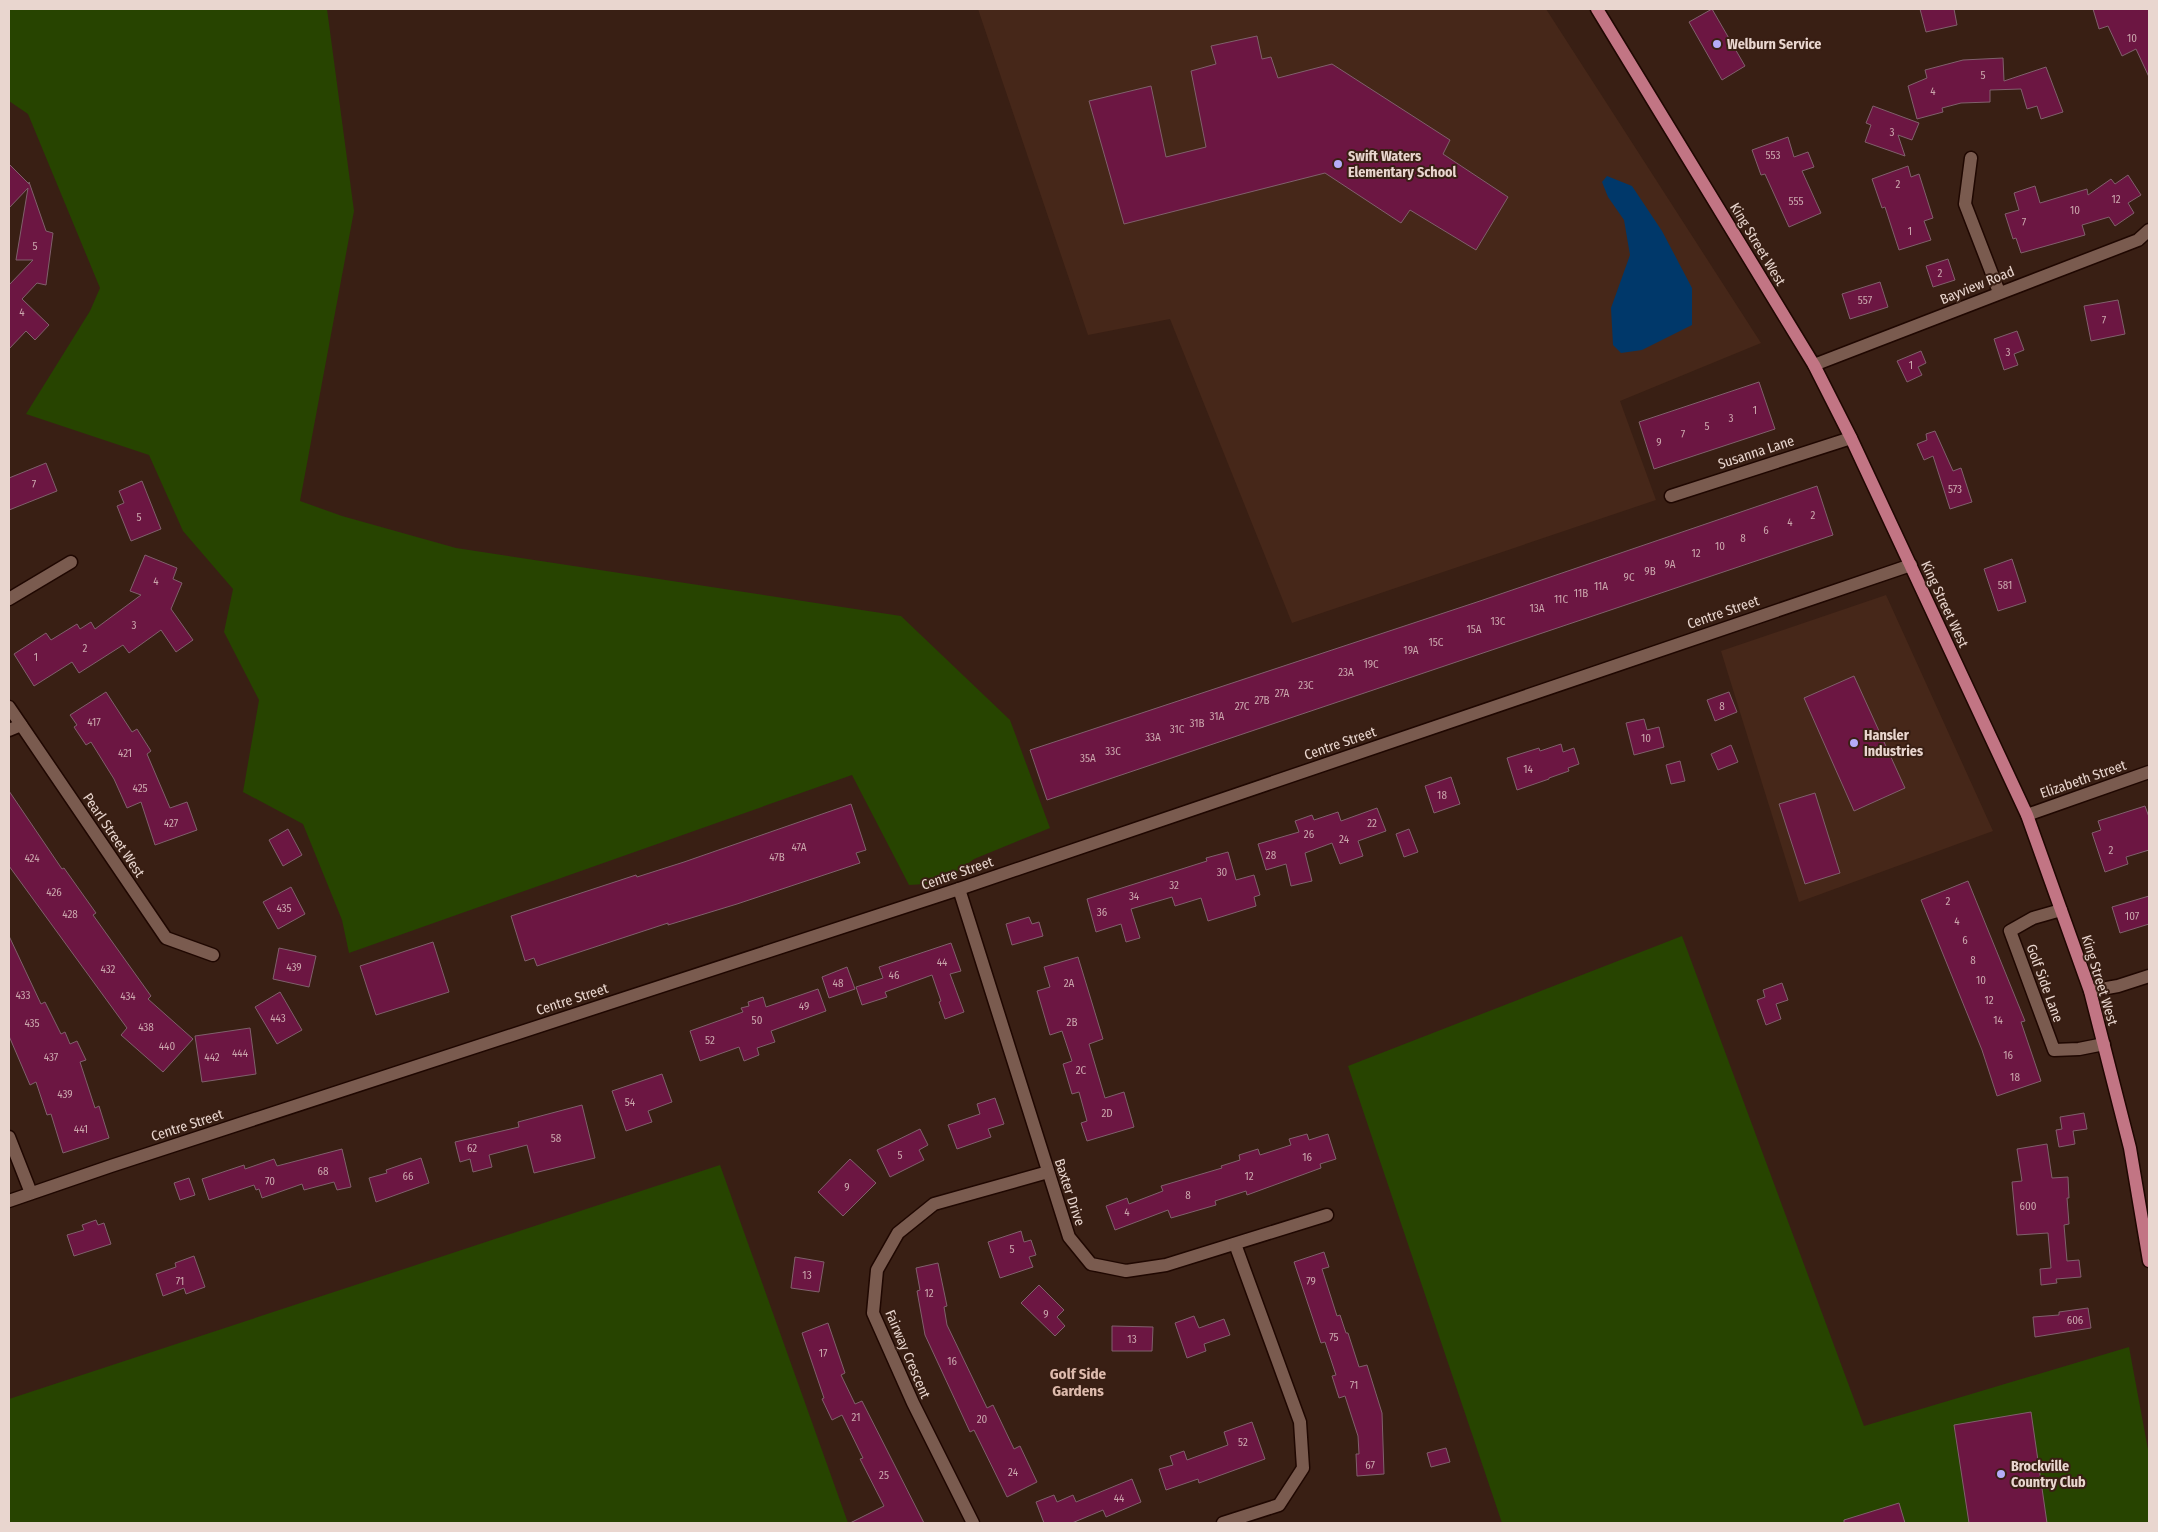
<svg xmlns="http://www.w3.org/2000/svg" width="2158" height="1532" font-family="'Fira Sans Condensed',sans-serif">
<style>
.built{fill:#462719}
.green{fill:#274400}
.water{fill:#00386a}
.building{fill:#6c1642;stroke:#80606c}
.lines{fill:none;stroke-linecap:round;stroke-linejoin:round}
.minor-casing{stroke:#1f0701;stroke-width:15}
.major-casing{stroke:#1f0701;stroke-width:15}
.minor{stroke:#7a5b4f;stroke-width:12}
.major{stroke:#c27584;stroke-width:12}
.poi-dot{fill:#b5acf8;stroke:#391f14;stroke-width:2}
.labels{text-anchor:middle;stroke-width:4;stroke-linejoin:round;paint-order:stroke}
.number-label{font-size:11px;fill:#caa6ac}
.poi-label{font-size:14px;font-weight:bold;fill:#e9d6cf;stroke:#391f14;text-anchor:start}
.street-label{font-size:14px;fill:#e9d6cf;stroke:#391f14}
.neighbourhood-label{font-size:15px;font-weight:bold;fill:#debbad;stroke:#391f14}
</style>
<rect width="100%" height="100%" fill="#391f14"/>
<g class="built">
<polygon points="978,9 1546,9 1761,343 1620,401 1656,500 1292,623 1170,319 1088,335"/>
<polygon points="1886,595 1993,831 1799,902 1721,651"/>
</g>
<g class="green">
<polygon points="9,9 327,9 354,211 300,501 342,516 456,548 901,616 1010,720 1050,828 974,859 942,883 909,885 852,775 349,953 342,920 303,824 243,792 259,700 224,632 233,589 183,531 149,455 26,414 90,311 100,288 28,114 9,101"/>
<polygon points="1682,936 1864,1426 2129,1347 2149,1455 2149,1523 1502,1523 1348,1066"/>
<polygon points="720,1165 848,1523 9,1523 9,1399"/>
</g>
<polygon class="water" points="1607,176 1632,186 1662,231 1692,288 1692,325 1642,350 1621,353 1613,345 1611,308 1630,255 1624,220 1608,197 1602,182"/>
<g class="building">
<polygon points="1712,9 1745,66 1722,80 1689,22"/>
<polygon points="1920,9 1954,9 1957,25 1926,32"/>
<polygon points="2093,9 2149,9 2149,77 2136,49 2122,56 2108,26 2099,29"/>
<polygon points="1257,36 1262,59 1271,57 1278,78 1332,64 1450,140 1443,154 1508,197 1476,250 1410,210 1401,223 1325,173 1124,224 1089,101 1151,86 1166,157 1206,147 1191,71 1216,64 1211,46"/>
<polygon points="2003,58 2004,81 2046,67 2063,112 2041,119 2037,106 2027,109 2021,89 1990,90 1990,102 1961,103 1942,108 1943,112 1917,119 1908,86 1927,78 1925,70 1963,60"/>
<polygon points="1873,106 1919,123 1912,140 1898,135 1905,156 1865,142 1871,125 1866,123"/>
<polygon points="1788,137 1794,157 1808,152 1814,167 1802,171 1821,213 1789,227 1765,174 1761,175 1752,150"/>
<polygon points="9,164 29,184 29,182 46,231 53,233 46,285 37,283 22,299 49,325 35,340 26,331 9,349 9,285 33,260 16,260 28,188 9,208"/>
<polygon points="1908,166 1911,177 1919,174 1933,218 1924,221 1931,240 1899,250 1885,207 1882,208 1872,179"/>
<polygon points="2128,175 2141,195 2128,203 2134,213 2115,226 2109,217 2082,225 2085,235 2021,253 2016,238 2013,239 2005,214 2019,210 2014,193 2035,186 2040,203 2087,189 2088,195 2111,179 2115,184"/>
<polygon points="1948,259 1955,280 1933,287 1926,266"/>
<polygon points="1880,282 1888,307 1850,319 1842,294"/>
<polygon points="2118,300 2125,334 2091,341 2084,306"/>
<polygon points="2017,331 2024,350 2014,354 2018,365 2004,370 1994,339"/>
<polygon points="1921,351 1926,363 1918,367 1922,375 1907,382 1897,361"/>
<polygon points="1759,382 1775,429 1654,469 1639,422"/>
<polygon points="1935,431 1953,471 1961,468 1972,502 1950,509 1933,456 1924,460 1917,444 1927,440 1926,434"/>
<polygon points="46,463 57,491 9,510 9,478"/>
<polygon points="142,481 161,529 131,541 117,506 124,503 119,491"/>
<polygon points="1817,486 1833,535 1047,800 1030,750 1480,601"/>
<polygon points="145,555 177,568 173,579 182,583 171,609 193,640 176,652 161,630 129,653 123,645 79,673 72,662 34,686 14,654 46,633 51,640 77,624 80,629 91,622 95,629 141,595 130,591"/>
<polygon points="2012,559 2026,602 1998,611 1984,569"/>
<polygon points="1854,676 1905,788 1854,811 1804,698"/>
<polygon points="106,692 132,732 137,729 151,751 147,754 170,808 187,802 197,830 155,845 141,802 127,808 114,779 91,742 86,745 74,727 77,725 70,715"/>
<polygon points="1729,692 1737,712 1715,721 1707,700"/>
<polygon points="1644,719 1647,730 1659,727 1664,747 1634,755 1626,723"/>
<polygon points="1561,744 1563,752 1574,748 1579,764 1568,768 1569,771 1549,778 1549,779 1517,790 1507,758 1539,748 1540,751"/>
<polygon points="1731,745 1738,762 1718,770 1711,754"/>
<polygon points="1680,761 1685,781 1671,784 1666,765"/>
<polygon points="1451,777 1460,804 1434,813 1425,786"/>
<polygon points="9,791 62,869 64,868 96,913 93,915 151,996 148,999 193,1039 163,1072 121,1035 127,1028 9,866"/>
<polygon points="1815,793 1840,873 1805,884 1779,804"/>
<polygon points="851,804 866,850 856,853 860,863 737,904 668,925 668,923 537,966 534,958 525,961 511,916 636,875 637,877 684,862"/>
<polygon points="2145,806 2149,817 2149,850 2126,857 2128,864 2105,872 2092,833 2101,830 2098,821"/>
<polygon points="1377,808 1386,831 1358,841 1363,856 1340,864 1332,843 1305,853 1312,881 1291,886 1286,864 1266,870 1258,844 1299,832 1295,821 1312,815 1314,820 1338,812 1341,821"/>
<polygon points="288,829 302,855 283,866 269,840"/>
<polygon points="1409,829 1418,852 1404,857 1396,834"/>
<polygon points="1228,852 1236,880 1254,875 1260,895 1254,897 1256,906 1208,921 1201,898 1175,906 1172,897 1131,909 1140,938 1126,942 1121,924 1096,932 1087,899 1207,861 1206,858"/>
<polygon points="1968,881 2025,1021 2021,1022 2041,1081 1997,1096 1982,1050 1921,900"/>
<polygon points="291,887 305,914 278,929 263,902"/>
<polygon points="2149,896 2149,924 2120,933 2112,907"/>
<polygon points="1029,917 1032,924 1039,922 1043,936 1012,945 1006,924"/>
<polygon points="9,936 41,1004 45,1002 61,1034 65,1032 70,1044 77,1041 86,1060 80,1062 95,1108 99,1106 109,1138 63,1153 51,1114 47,1115 36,1082 30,1085 9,1036"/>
<polygon points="433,942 449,992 376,1015 360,966"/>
<polygon points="951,943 961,971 950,974 964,1012 945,1019 939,1002 941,1001 932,975 885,992 887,997 862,1005 856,987 883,978 879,967"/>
<polygon points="279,948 316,956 309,987 273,979"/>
<polygon points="1078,957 1103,1039 1089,1044 1105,1098 1124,1092 1134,1127 1087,1141 1081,1123 1087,1121 1079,1092 1072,1094 1063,1064 1072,1061 1062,1031 1050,1035 1037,991 1050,987 1044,967"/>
<polygon points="847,967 855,989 829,998 822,977"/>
<polygon points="1782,983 1788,1000 1776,1004 1781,1019 1766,1025 1757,1000 1765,997 1763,990"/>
<polygon points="818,989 826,1011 771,1031 775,1042 757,1048 759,1055 744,1061 739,1047 700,1061 690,1031 743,1012 741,1008 749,1006 748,1002 763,997 766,1007"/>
<polygon points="280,992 302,1030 277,1044 255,1007"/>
<polygon points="250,1028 256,1074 202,1082 195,1036"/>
<polygon points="662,1074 672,1102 648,1111 652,1122 626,1131 612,1091"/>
<polygon points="995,1098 1004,1124 988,1129 991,1137 957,1149 948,1125 980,1114 977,1104"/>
<polygon points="582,1105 595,1158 534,1173 527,1145 489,1155 492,1167 473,1172 470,1159 460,1162 455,1142 519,1127 518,1122"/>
<polygon points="2084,1113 2087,1129 2073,1131 2075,1144 2059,1147 2056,1130 2062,1129 2060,1117"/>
<polygon points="920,1129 928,1145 919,1150 924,1160 890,1177 877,1150"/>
<polygon points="1307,1134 1309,1140 1328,1134 1336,1159 1320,1164 1321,1168 1247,1195 1246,1191 1215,1201 1216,1205 1171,1218 1168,1210 1115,1230 1106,1206 1127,1198 1129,1204 1163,1191 1161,1186 1222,1168 1221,1166 1240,1160 1239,1155 1258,1149 1260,1155 1291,1145 1289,1139"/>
<polygon points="2047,1144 2052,1178 2068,1177 2069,1198 2067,1198 2069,1224 2064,1225 2067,1261 2079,1260 2081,1277 2056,1279 2057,1283 2041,1285 2040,1269 2051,1268 2048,1233 2017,1235 2012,1182 2022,1181 2017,1149"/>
<polygon points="342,1149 351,1187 337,1190 334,1182 304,1190 302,1184 262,1198 259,1189 256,1190 254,1185 209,1200 202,1179 244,1165 245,1169 274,1159 277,1166"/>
<polygon points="421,1158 429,1183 376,1202 369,1178 387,1173 386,1170"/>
<polygon points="850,1159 876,1183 843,1216 818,1192"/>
<polygon points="189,1178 195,1195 180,1200 174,1183"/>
<polygon points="96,1220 98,1225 104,1223 111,1244 74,1256 67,1235 84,1230 82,1225"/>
<polygon points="1021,1231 1024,1242 1031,1240 1036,1255 1029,1257 1033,1267 1000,1278 988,1242"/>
<polygon points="1324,1252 1329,1267 1322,1269 1337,1316 1340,1315 1346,1333 1348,1333 1359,1367 1367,1365 1382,1413 1384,1474 1357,1476 1356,1454 1359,1454 1358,1436 1345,1396 1339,1398 1332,1376 1336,1375 1325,1342 1321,1343 1294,1262"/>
<polygon points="194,1256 205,1287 186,1294 184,1288 163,1296 156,1274 176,1267 175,1263"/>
<polygon points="795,1257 824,1262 819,1292 791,1288"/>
<polygon points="938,1263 947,1306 944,1307 947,1325 987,1408 993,1405 1014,1449 1020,1446 1037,1482 1007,1497 974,1430 970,1432 925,1335 917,1291 920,1290 916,1268"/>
<polygon points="1039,1285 1064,1310 1057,1317 1065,1326 1055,1336 1021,1303"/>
<polygon points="2088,1308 2091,1328 2035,1337 2033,1317 2059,1315 2059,1312"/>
<polygon points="1194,1316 1199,1328 1224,1319 1230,1335 1204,1344 1206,1351 1187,1358 1175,1323"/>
<polygon points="828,1323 845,1373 841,1375 855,1404 862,1401 924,1523 850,1523 884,1506 860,1459 863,1458 842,1415 832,1420 822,1399 824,1398 802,1333"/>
<polygon points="1112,1326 1153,1327 1152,1351 1112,1351"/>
<polygon points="2031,1412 2047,1523 1969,1523 1954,1425"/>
<polygon points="1252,1422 1265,1459 1199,1483 1198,1479 1166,1490 1159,1469 1173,1465 1170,1456 1184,1451 1187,1460 1228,1445 1224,1432"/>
<polygon points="1446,1448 1450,1462 1431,1467 1427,1453"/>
<polygon points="1132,1479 1141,1502 1106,1517 1103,1510 1072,1523 1044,1523 1036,1502 1054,1495 1057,1502 1073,1495 1076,1502"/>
<polygon points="1899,1503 1905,1523 1844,1523 1844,1520"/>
</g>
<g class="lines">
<g class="minor-casing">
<g id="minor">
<polyline points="1971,158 1965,204 1999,292"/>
<polyline points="1814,365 2138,240 2149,230"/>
<polyline points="1671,496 1851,438"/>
<polyline points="9,599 71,562"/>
<polyline points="9,707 166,938 213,955"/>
<polyline points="9,730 21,725"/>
<polyline points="2027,815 2149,772"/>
<polyline points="959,889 1069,1237 1091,1264 1126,1271 1166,1265 1327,1215"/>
<polyline points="2061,910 2033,918 2010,931 2054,1050 2079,1049 2104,1044"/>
<polyline points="2090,991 2118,986 2149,976"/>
<polyline points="9,1137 31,1193"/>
<polyline points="9,1201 111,1166 959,889 1911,565"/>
<polyline points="973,1523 913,1403 873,1313 877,1270 898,1233 934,1204 1048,1172"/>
<polyline points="1223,1523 1279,1505 1303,1468 1300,1422 1235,1244"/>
</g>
</g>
<g class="major-casing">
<polyline id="major" points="1597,9 1814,365 1851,438 2027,815 2090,991 2130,1148 2149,1261"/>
</g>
<use href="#minor" class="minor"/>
<use href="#major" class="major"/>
</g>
<g class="poi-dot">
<circle cx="1717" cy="44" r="5"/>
<circle cx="1338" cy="164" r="5"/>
<circle cx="1854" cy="743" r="5"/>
<circle cx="2001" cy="1474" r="5"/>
</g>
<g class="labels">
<g class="number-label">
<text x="2132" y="42">10</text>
<text x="1983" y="79">5</text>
<text x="1933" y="95">4</text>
<text x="1892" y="136">3</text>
<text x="1773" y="159">553</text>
<text x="1898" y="188">2</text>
<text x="2116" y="203">12</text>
<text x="1796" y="205">555</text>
<text x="2075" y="214">10</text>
<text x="2024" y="226">7</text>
<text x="1910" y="235">1</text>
<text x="35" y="250">5</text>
<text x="1940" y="277">2</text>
<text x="1865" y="304">557</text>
<text x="22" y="316">4</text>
<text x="2104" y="324">7</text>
<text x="2008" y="356">3</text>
<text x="1911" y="369">1</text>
<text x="1755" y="414">1</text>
<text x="1731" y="422">3</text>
<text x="1707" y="430">5</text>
<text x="1683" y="438">7</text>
<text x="1659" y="446">9</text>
<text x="34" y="488">7</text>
<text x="1955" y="493">573</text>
<text x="1813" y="519">2</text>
<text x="139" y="521">5</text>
<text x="1790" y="526">4</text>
<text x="1766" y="534">6</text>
<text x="1743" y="542">8</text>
<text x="1720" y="550">10</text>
<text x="1696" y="557">12</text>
<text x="1670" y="568">9A</text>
<text x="1650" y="575">9B</text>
<text x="1629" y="581">9C</text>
<text x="156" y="585">4</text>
<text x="2005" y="589">581</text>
<text x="1601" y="590">11A</text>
<text x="1581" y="597">11B</text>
<text x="1561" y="603">11C</text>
<text x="1537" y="612">13A</text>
<text x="1498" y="625">13C</text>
<text x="134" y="629">3</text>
<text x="1474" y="633">15A</text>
<text x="1436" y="646">15C</text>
<text x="85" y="652">2</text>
<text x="1411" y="654">19A</text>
<text x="36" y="661">1</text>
<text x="1371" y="668">19C</text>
<text x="1346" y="676">23A</text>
<text x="1306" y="689">23C</text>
<text x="1282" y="697">27A</text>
<text x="1262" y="704">27B</text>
<text x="1242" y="710">27C</text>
<text x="1722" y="710">8</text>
<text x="1217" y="720">31A</text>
<text x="94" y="726">417</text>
<text x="1197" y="727">31B</text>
<text x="1177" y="733">31C</text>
<text x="1153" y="741">33A</text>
<text x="1646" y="742">10</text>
<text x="1113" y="755">33C</text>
<text x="125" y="757">421</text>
<text x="1088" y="762">35A</text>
<text x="1528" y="773">14</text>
<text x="140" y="792">425</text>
<text x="1442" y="799">18</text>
<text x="171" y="827">427</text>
<text x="1372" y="827">22</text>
<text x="1309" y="838">26</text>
<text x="1344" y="843">24</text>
<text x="799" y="851">47A</text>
<text x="2111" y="854">2</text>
<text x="1271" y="859">28</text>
<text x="777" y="861">47B</text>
<text x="32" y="862">424</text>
<text x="1222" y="876">30</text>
<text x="1174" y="889">32</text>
<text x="54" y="896">426</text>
<text x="1134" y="900">34</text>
<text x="1948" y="905">2</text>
<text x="284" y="912">435</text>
<text x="1102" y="916">36</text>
<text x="70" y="918">428</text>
<text x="2132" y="920">107</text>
<text x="1957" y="925">4</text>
<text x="1965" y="944">6</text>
<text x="1973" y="964">8</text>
<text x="942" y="966">44</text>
<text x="294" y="971">439</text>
<text x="108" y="973">432</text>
<text x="894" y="979">46</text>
<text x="1981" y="984">10</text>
<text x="838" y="987">48</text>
<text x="1069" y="987">2A</text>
<text x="23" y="999">433</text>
<text x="128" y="1000">434</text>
<text x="1989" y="1004">12</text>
<text x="804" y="1010">49</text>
<text x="278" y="1022">443</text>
<text x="757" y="1024">50</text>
<text x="1998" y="1024">14</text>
<text x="1072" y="1026">2B</text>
<text x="32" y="1027">435</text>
<text x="146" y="1031">438</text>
<text x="710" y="1044">52</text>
<text x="167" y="1050">440</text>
<text x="240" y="1057">444</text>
<text x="2008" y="1059">16</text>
<text x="51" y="1061">437</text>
<text x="212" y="1061">442</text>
<text x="1081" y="1074">2C</text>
<text x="2015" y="1081">18</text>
<text x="65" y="1098">439</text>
<text x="630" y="1106">54</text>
<text x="1107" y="1117">2D</text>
<text x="81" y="1133">441</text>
<text x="556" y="1142">58</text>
<text x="472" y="1152">62</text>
<text x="900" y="1159">5</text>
<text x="1307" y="1161">16</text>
<text x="323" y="1175">68</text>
<text x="408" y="1180">66</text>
<text x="1249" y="1180">12</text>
<text x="270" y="1185">70</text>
<text x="847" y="1191">9</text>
<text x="1188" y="1199">8</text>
<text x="2028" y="1210">600</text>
<text x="1127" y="1216">4</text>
<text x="1012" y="1253">5</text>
<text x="807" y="1279">13</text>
<text x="180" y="1285">71</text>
<text x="1311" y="1285">79</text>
<text x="929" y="1297">12</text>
<text x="1046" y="1318">9</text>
<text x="2075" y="1324">606</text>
<text x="1334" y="1341">75</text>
<text x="1132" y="1343">13</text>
<text x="823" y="1357">17</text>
<text x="952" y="1365">16</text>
<text x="1354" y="1389">71</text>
<text x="856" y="1421">21</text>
<text x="982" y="1423">20</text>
<text x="1243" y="1446">52</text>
<text x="1370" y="1469">67</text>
<text x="1013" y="1476">24</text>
<text x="884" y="1479">25</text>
<text x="1119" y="1502">44</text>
</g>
<g class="poi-label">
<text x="1727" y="49">Welburn Service</text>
<text x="1348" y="161">Swift Waters<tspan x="1348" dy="16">Elementary School</tspan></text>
<text x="1864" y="740">Hansler<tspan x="1864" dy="16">Industries</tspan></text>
<text x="2011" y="1471">Brockville<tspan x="2011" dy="16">Country Club</tspan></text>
</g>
<g class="street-label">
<text transform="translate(1758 244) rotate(59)" y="5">King Street West</text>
<text transform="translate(1977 285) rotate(-22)" y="5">Bayview Road</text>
<text transform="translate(1756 452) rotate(-18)" y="5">Susanna Lane</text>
<text transform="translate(1945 604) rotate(65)" y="5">King Street West</text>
<text transform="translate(1723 612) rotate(-19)" y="5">Centre Street</text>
<text transform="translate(1340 743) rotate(-19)" y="5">Centre Street</text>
<text transform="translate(2083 779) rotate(-19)" y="5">Elizabeth Street</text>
<text transform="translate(114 835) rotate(56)" y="5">Pearl Street West</text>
<text transform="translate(957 873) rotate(-19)" y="5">Centre Street</text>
<text transform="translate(2100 980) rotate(73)" y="5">King Street West</text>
<text transform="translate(2045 983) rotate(70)" y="5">Golf Side Lane</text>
<text transform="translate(572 999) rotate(-18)" y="5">Centre Street</text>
<text transform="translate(187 1125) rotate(-18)" y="5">Centre Street</text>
<text transform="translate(1070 1192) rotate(72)" y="5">Baxter Drive</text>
<text transform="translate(908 1354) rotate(67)" y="5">Fairway Crescent</text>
</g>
<g class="neighbourhood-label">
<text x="1078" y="1379">Golf Side<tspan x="1078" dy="17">Gardens</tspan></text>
</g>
</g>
<rect width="2158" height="1532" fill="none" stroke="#e9d6cf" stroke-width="20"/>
</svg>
